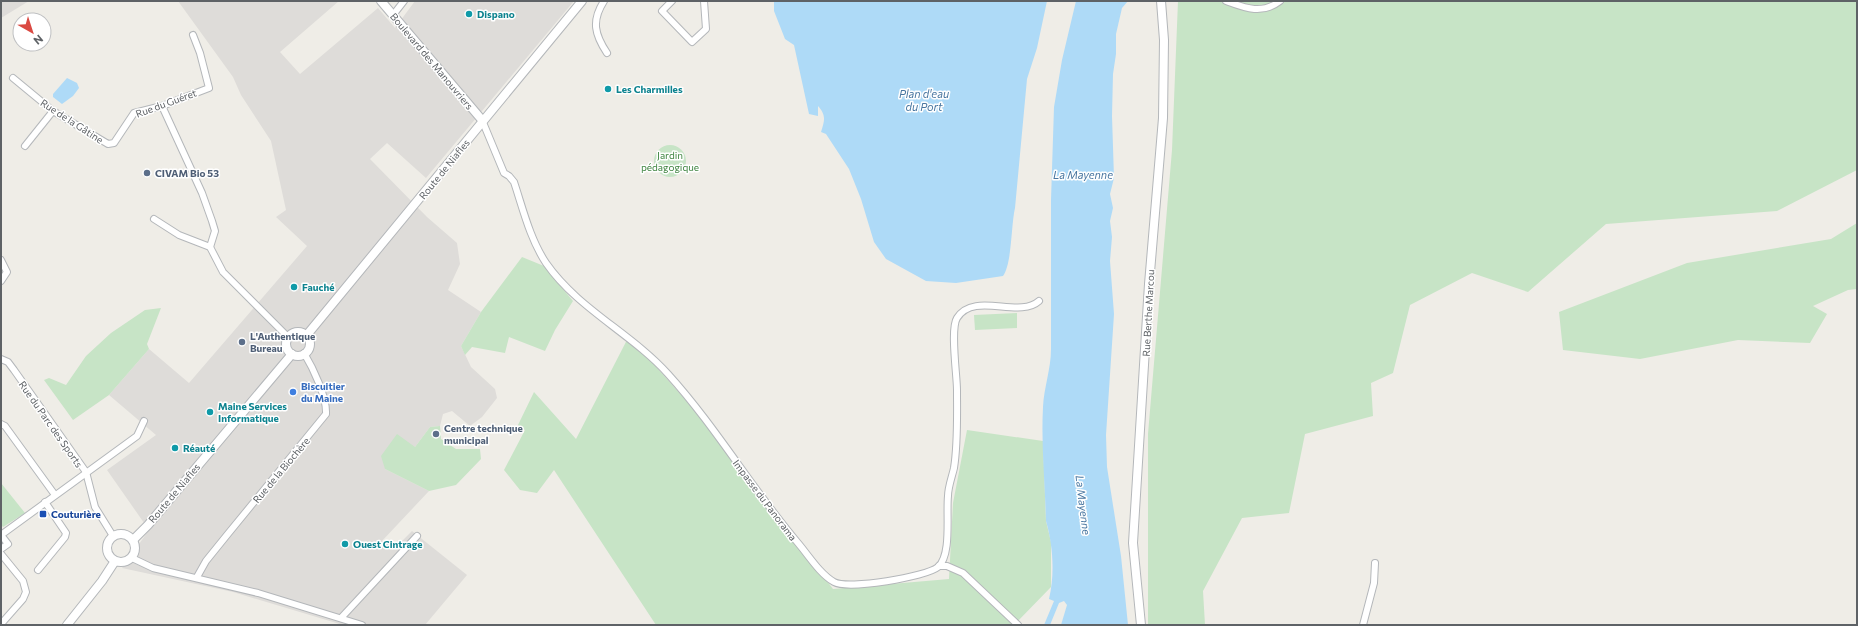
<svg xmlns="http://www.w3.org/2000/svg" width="1858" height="626" font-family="Commissioner,sans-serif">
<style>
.industrial{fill:#dedcd9}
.green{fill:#c7e4c6}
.water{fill:#aedaf7}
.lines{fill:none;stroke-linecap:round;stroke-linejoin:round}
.minor-casing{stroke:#b4b7ba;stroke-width:8}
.tertiary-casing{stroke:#b4b7ba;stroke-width:10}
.minor{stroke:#fff;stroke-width:6}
.tertiary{stroke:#fff;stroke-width:8}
.culture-dot{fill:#0f9aa8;stroke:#fff;stroke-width:1.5}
.service-dot{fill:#5c6f8a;stroke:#fff;stroke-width:1.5}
.shop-dot{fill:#3f7fe0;stroke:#fff;stroke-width:1.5}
.transit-dot{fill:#1a4fb4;stroke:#fff;stroke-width:1.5}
.labels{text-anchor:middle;stroke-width:3;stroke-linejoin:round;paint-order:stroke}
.culture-label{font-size:10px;font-weight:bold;fill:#0d838f;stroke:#fff;text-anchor:start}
.street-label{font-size:10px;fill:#5e6266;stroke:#fff}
.park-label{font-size:10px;fill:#3e8440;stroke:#fff}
.service-label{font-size:10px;font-weight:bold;fill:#4e5e75;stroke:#fff;text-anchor:start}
.shop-label{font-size:10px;font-weight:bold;fill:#366cbe;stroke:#fff;text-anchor:start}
.transit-label{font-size:10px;font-weight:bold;fill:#164399;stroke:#fff;text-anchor:start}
.water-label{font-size:11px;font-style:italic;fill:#4876a0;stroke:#fff}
</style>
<rect width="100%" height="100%" fill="#efede7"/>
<g class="industrial">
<polygon points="1,1 29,1 1,18"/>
<polygon points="178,1 339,1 280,52 300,74 378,8 395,28 415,1 574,1 426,178 387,143 370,159 427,217 457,243 460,264 448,290 481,312 461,346 471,367 495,389 497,398 482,417 470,426 452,411 443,414 440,426 430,427 415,447 385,469 429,491 382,541 398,545 412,531 467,575 425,625 343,625 233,592 122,568 149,530 107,470 156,435 109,395 149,349 189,383 307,246 276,217 286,210 271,141 241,95 233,77"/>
</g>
<g class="green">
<polygon points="1178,1 1857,1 1857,170 1777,211 1606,224 1528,292 1472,273 1410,305 1393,373 1371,383 1373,416 1305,434 1289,513 1242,518 1203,591 1205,625 1148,625 1148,434 1172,150"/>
<circle cx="670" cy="161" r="16"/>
<polygon points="1857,223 1857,289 1848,290 1813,306 1827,314 1810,343 1738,340 1640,359 1563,350 1559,312 1687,263 1831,239"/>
<polygon points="522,257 544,266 573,301 555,330 545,351 509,337 505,353 472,347 465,355 461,346 481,312"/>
<polygon points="161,308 147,344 149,349 109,395 73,420 44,380 49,378 66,385 86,356 111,333 145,310"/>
<polygon points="1017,313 1017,328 975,330 974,315"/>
<polygon points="629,336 721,440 833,589 949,579 953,503 967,430 1043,441 1046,521 1051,542 1051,587 1014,625 656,625 554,470 537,493 520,490 504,470 525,430 518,425 534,392 576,439"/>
<polygon points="440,426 441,439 456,449 480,449 481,459 456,485 429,491 385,469 381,456 397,434 415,447 430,427"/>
<polygon points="1,483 25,513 3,527 1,525"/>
</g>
<g class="water">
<path d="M 774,1 L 1047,1 L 1037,48 L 1027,79 L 1015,208 C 1011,225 1012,264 1003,276 L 956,283 L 926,281 L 886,259 L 874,242 L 861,199 L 849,169 L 826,134 L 821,132 C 825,120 826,115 818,106 L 818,116 L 809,114 L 794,45 L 785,39 L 774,11 Z"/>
<path d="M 1076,1 L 1128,1 L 1122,8 L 1116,34 L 1116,54 L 1113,74 L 1112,116 L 1114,178 L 1110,194 L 1113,208 L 1110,221 L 1112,237 L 1110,261 L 1114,314 L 1106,435 L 1107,467 L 1121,556 L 1128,625 L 1061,625 L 1067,605 L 1064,601 L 1059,603 L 1050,625 L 1044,625 L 1054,601 L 1049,599 C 1055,574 1053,545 1046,521 C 1045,483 1041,445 1043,407 C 1044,387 1051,369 1051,349 L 1051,200 L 1054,107 L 1062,60 Z"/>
<polygon points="67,78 77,83 79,88 73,96 62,104 53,97 53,94"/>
</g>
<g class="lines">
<g class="minor-casing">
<g id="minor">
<path d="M 604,1 C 591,21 595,35 607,53"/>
<polyline points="672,1 662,11 692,42 706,29 704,1"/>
<path d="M 1226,1 C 1245,8 1262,15 1280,1"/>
<polyline points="393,15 404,1"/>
<polyline points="13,78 53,111 108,144 114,143 134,113 162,106 209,88 200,53 193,35"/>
<polyline points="162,106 202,193 212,221 215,231 210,247"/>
<path d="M 482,120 L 504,173 L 509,176 L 514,182 C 523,209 530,239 546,263 C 578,309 631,333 668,374 C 716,427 752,489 798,543 C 809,556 820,574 834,582 C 848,590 926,577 938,567 C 952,555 946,514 948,496 C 948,487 952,477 954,468 C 958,443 957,415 957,390 C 957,375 950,329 957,318 C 974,291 1019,319 1039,301"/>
<polyline points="25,146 53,111"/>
<polyline points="154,219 179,235 210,247 223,272 288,337"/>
<polyline points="1,260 7,272 1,281"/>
<polyline points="1,359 8,362 14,370 86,472 95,507 113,536"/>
<polyline points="1,424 5,426 55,495"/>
<polyline points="1,549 8,544 1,535 137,436 144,421"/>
<polyline points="1,554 23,581 26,592 23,599 1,624"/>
<polyline points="132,558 153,568 258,593 362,625"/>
<polyline points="939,566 947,566 963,573 1018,625"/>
<polyline points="38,570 65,537 66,533 45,502"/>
<path d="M 197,577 L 206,561 L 227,535 L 326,414 C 327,397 313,368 304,353"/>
<polyline points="341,618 417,536"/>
<polyline points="1363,625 1374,583 1375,563"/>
</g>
</g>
<g class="tertiary-casing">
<g id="tertiary">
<polyline points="381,1 482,120"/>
<circle cx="298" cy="344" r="12"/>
<polyline points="306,336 582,1"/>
<circle cx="121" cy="548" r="14"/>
<polyline points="133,540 148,525 292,354"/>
<polyline points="67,625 102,581 115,561"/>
<polyline points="1141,625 1133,543 1149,284 1163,118 1164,40 1161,1"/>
</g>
</g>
<use href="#minor" class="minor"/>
<use href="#tertiary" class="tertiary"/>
</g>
<g class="culture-dot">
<circle cx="469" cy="14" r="4"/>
<circle cx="608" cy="89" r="4"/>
<circle cx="294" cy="287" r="4"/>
<circle cx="210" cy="412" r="4"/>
<circle cx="175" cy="448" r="4"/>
<circle cx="345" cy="544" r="4"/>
</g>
<g class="service-dot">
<circle cx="147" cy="173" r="4"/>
<circle cx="242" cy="342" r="4"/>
<circle cx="436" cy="434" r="4"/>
</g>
<circle class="shop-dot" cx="293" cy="392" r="4"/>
<rect class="transit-dot" x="39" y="510" width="8" height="8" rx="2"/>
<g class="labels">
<g class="culture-label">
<text x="477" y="18">Dispano</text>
<text x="616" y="93">Les Charmilles</text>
<text x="302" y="291">Fauché</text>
<text x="218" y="410">Maine Services<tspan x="218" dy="12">Informatique</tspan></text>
<text x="183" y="452">Réauté</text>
<text x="353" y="548">Ouest Cintrage</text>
</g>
<g class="street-label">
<text transform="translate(432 61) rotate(50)" y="4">Boulevard des Manouvriers</text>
<text transform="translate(166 103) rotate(-20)" y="4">Rue du Guéret</text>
<text transform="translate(72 121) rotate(33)" y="4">Rue de la Gâtine</text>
<text transform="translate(444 169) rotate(-51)" y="4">Route de Niafles</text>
<text transform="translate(1148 313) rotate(-87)" y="4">Rue Berthe Marcou</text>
<text transform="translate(51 424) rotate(55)" y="4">Rue du Parc des Sports</text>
<text transform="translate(281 470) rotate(-50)" y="4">Rue de la Biochère</text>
<text transform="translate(174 493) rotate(-50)" y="4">Route de Niafles</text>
<text transform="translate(765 500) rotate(53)" y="4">Impasse du Panorama</text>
</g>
<g class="park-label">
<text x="670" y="159">Jardin<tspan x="670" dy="12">pédagogique</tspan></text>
</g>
<g class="service-label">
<text x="155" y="177">CIVAM Bio 53</text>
<text x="250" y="340">L'Authentique<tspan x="250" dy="12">Bureau</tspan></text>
<text x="444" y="432">Centre technique<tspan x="444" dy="12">municipal</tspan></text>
</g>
<g class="shop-label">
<text x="301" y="390">Biscuitier<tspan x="301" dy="12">du Maine</tspan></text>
</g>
<g class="transit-label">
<text x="51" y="518">Couturière</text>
</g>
<g class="water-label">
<text x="924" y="98">Plan d'eau<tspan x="924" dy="13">du Port</tspan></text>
<text x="1083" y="179">La Mayenne</text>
<text transform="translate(1083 505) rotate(83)" y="4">La Mayenne</text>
</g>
</g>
<rect width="1858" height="626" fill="none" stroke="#5e6266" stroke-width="4"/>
<g transform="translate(32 32) rotate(141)"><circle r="19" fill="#ffffff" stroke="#bfc0c2"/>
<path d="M0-3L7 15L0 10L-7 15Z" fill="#da4942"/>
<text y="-6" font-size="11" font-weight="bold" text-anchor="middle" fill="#5e6266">N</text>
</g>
</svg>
